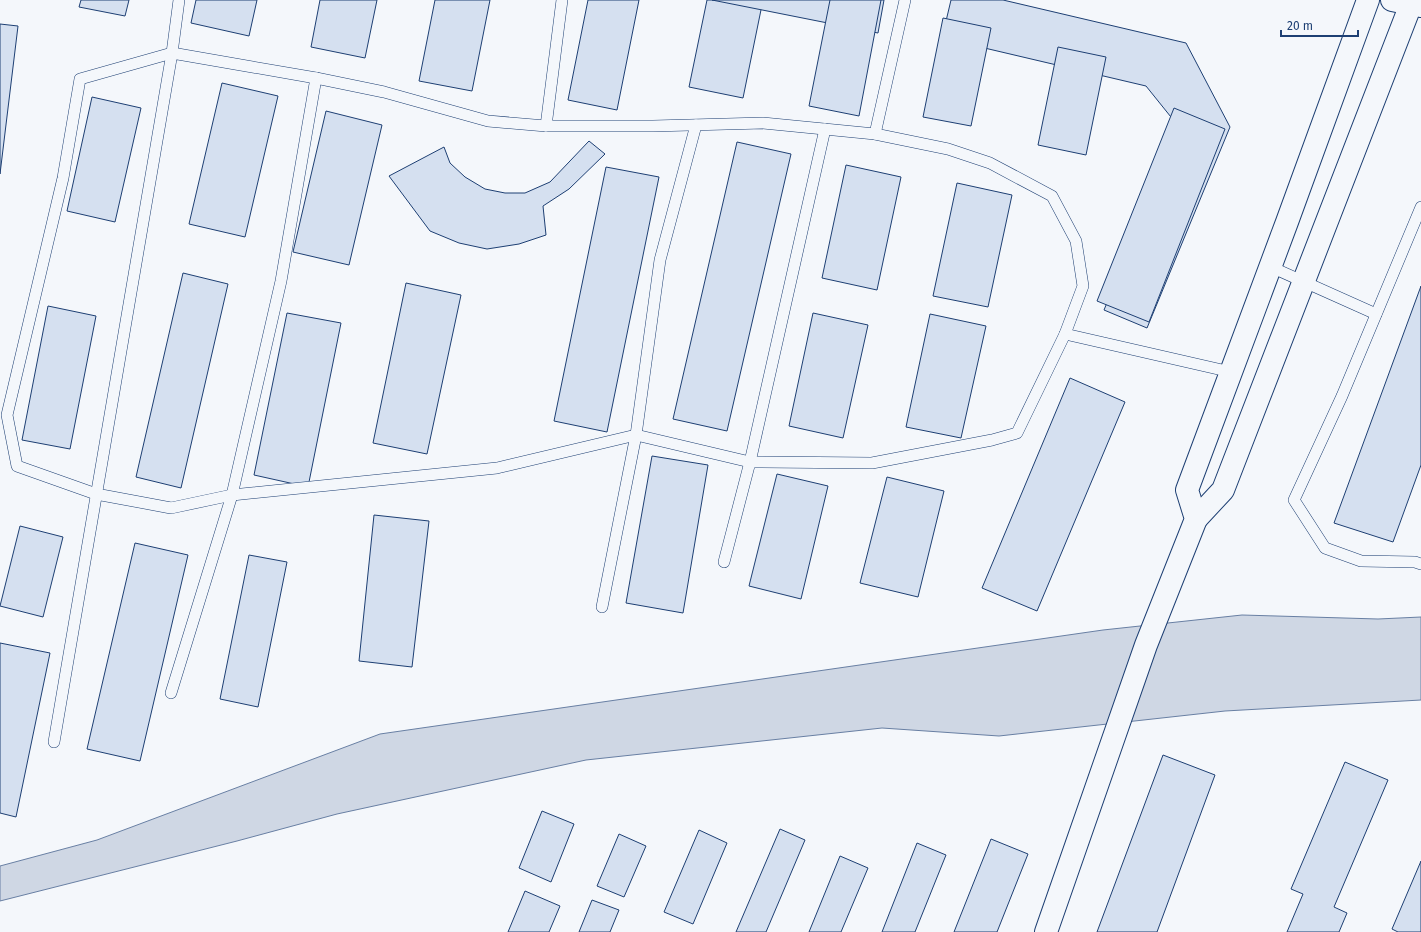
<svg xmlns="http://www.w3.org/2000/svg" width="1421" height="932" font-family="'Fira Sans',sans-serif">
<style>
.water{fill:#cfd7e4;stroke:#687fa3}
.building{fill:#d5e0f0;stroke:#1d3f73}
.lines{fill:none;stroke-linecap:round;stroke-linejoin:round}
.lane-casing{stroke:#1d3f73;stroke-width:12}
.street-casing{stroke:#1d3f73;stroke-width:24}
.primary-casing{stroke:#1d3f73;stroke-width:24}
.lane{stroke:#f4f7fb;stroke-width:11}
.street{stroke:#f4f7fb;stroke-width:22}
.primary{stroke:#f4f7fb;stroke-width:22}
</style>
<rect width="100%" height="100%" fill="#f4f7fb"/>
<polygon class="water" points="1242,615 1378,619 1421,617 1421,700 1225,711 999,736 882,728 586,760 337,814 237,841 0,901 0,866 97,840 380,734 1103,630"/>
<g class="building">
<polygon points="81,0 129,0 125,16 79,7"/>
<polygon points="196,0 257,0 249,36 191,23"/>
<polygon points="320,0 377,0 365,58 311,47"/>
<polygon points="435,0 490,0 472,91 419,81"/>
<polygon points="588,0 639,0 617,110 568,100"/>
<polygon points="707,0 763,0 743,98 689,87"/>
<polygon points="712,0 884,0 878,33"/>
<polygon points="830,0 881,0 859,116 809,106"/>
<polygon points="951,0 1003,0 1186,43 1230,127 1147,328 1104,310 1179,127 1146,86 942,38"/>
<polygon points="943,18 991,28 971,126 923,117"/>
<polygon points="0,24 18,26 0,174"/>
<polygon points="1058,47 1106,57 1086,155 1038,145"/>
<polygon points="222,83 278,96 245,237 189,224"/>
<polygon points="92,97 141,108 115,222 67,211"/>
<polygon points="1174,108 1225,129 1149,322 1097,301"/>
<polygon points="326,111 382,125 349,265 293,252"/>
<polygon points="589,141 605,154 569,189 543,206 546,235 519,244 487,249 459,243 430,231 389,176 444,147 450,163 465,177 485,189 505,193 525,193 550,182"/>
<polygon points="737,142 791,154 727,431 673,419"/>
<polygon points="846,165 901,177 877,290 822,278"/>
<polygon points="606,167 659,177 607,432 554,421"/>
<polygon points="957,183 1012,195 988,307 933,296"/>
<polygon points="183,273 228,284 181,488 136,477"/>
<polygon points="406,283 461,295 427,454 373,443"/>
<polygon points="1421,286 1421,465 1393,542 1334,523"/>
<polygon points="48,306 96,316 70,449 22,440"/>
<polygon points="287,313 341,323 308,487 254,475"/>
<polygon points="813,313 868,325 843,438 789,426"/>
<polygon points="930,314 986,326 961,438 906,427"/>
<polygon points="1070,378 1125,402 1037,611 982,588"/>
<polygon points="652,456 708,465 683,613 626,603"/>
<polygon points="777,474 828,486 801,599 749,586"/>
<polygon points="887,477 944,491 918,597 860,583"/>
<polygon points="374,515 429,521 412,667 359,661"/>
<polygon points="20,526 63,537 43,617 0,606"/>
<polygon points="135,543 188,555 140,761 87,749"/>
<polygon points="249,555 287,562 258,707 220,699"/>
<polygon points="0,643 50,653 16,817 0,813"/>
<polygon points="1163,755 1215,775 1157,932 1097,932"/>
<polygon points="1345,762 1388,780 1334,907 1347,913 1339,932 1287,932 1303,894 1291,889"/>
<polygon points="542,811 574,824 551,882 519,868"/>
<polygon points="780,829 805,840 766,932 736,932"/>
<polygon points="699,830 727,843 693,924 664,912"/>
<polygon points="619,834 646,846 624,897 597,886"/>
<polygon points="991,839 1028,854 997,932 954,932"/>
<polygon points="917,843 946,855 915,932 882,932"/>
<polygon points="840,856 868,868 841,932 809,932"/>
<polygon points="1421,861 1421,932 1398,932 1392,929"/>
<polygon points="525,891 560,906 549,932 508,932"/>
<polygon points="592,900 619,910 610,932 579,932"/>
</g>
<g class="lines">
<g class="lane-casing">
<g id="lane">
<polyline points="179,0 172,53 80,79 63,178 7,415 17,466 96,494 171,508 232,495 497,468 636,435 750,462 872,463 992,440 1017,433 1065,334 1231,372"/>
<polyline points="546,126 562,0"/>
<polyline points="875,134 905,0"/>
<polyline points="1421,207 1342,396 1294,500 1325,548 1361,561 1415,562 1421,564"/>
<polyline points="1271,267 1376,314"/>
<polyline points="724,562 750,462 825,129"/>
<polyline points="602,607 636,435 660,260 696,125"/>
<polyline points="171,693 232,495 281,281 316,78"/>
<polyline points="54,742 172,53 316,78 384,92 488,121 546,126 653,126 763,123 875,134 948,149 990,163 1052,196 1076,241 1083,286 1065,334"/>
</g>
</g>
<g class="street-casing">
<g id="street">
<polyline points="1196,519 1223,490 1411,4"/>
<polyline points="1046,932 1146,645 1196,519 1187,490 1287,222 1368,0"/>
</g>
</g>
<g class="primary-casing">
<polyline id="primary" points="1392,0 1421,6"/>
</g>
<use href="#lane" class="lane"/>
<use href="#street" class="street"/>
<use href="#primary" class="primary"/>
</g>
<path d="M1281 30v6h77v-6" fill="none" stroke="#1d3f73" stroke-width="2"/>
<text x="1287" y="30" font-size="12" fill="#1d3f73" stroke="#f4f7fb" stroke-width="3" paint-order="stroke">20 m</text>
</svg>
